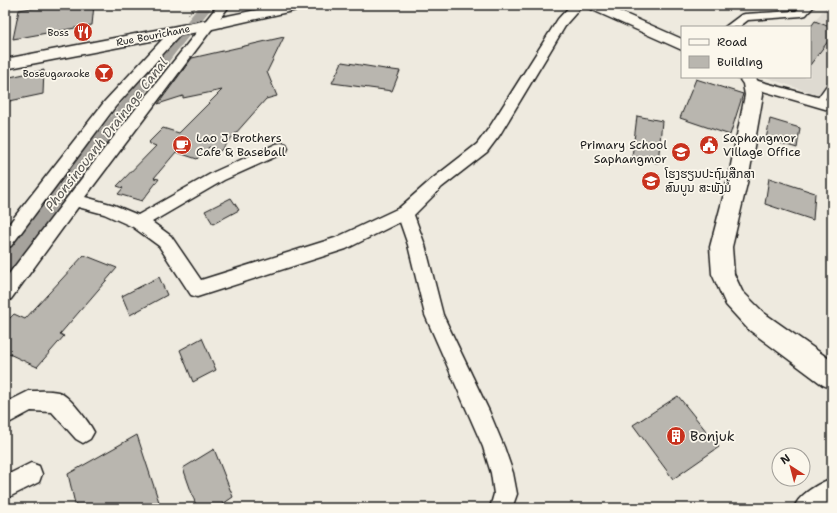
<svg xmlns="http://www.w3.org/2000/svg" width="837" height="513" font-family="'Shantell Sans','Noto Sans Lao',sans-serif">
<style>
.built{fill:#dedad1}
.lines{fill:none;stroke-linecap:round;stroke-linejoin:round}
.canal{fill:#a6a39d;fill-rule:evenodd}
.building{fill:#b9b6af;stroke:#1c1c1c}
.lane-casing{stroke:#1c1c1c;stroke-width:3}
.street-casing{stroke:#1c1c1c;stroke-width:3}
.secondary-casing{stroke:#1c1c1c;stroke-width:3}
.path{stroke:#1c1c1c;stroke-width:2;stroke-dasharray:0.5 2;stroke-linecap:butt}
.lane{fill:#fbf7ec;fill-rule:evenodd}
.street{fill:#fbf7ec;fill-rule:evenodd}
.secondary{fill:#fbf7ec;fill-rule:evenodd}
.labels{text-anchor:middle;stroke-width:3.5;stroke-linejoin:round;paint-order:stroke}
.far-poi-label{font-size:10px;fill:#1c1c1c;stroke:#fbf7ec;text-anchor:end}
.far-street-label{font-size:10px;fill:#1c1c1c;stroke:#fbf7ec}
.poi-label{font-size:12px;fill:#1c1c1c;stroke:#fbf7ec;text-anchor:start}
.water-label{font-size:13px;font-style:italic;fill:#5a5956;stroke:#fbf7ec}
.near-poi-label{font-size:14px;fill:#1c1c1c;stroke:#fbf7ec;text-anchor:start}
</style>
<rect width="100%" height="100%" fill="#eeeadf"/>
<filter id="ink" filterUnits="userSpaceOnUse"><feTurbulence type="fractalNoise" baseFrequency=".025" numOctaves="2"/><feDisplacementMap in="SourceGraphic" scale="8" xChannelSelector="R" yChannelSelector="G"/><feConvolveMatrix kernelMatrix="1 2 1 2 8 2 1 2 1" color-interpolation-filters="sRGB"/></filter>
<g filter="url(#ink)">
<polygon class="built" points="828,5 832,5 832,100 765,77 810,77 810,27 809,27"/>
<g class="lines">
<polygon class="canal" points="200,5 214,5 176,52 12,269 5,272 5,248"/>
</g>
<g class="building">
<polygon points="51,5 94,5 92,25 13,39 19,10"/>
<polygon points="815,21 832,28 832,36 810,65 810,28"/>
<polygon points="284,37 267,72 277,96 266,99 220,151 209,147 197,159 176,152 154,178 159,179 142,201 118,194 123,188 117,186 156,146 148,143 163,128 179,133 222,90 183,98 183,96 158,104 192,58"/>
<polygon points="342,62 385,69 400,71 392,91 332,83"/>
<polygon points="44,70 43,94 5,102 5,78"/>
<polygon points="696,79 743,94 730,135 680,118"/>
<polygon points="637,116 662,121 658,163 632,157"/>
<polygon points="770,119 800,128 797,148 766,139"/>
<polygon points="769,178 815,193 813,220 765,204"/>
<polygon points="231,198 239,210 213,224 205,211"/>
<polygon points="84,255 117,268 60,334 64,336 37,367 5,352 5,323 14,314 25,319"/>
<polygon points="159,277 167,295 130,315 122,296"/>
<polygon points="202,338 216,370 193,382 180,350"/>
<polygon points="678,396 719,447 673,479 633,425"/>
<polygon points="137,435 161,508 76,508 68,474"/>
<polygon points="214,449 233,497 217,508 197,508 183,468"/>
</g>
<g class="lines">
<g class="lane-casing">
<polygon id="lane" points="830,81 832,81 832,88 822,104 816,104 815,102"/>
</g>
<g class="street-casing">
<g id="street">
<polygon points="218,5 230,5 85,197 114,205 138,215 214,172 276,144 281,143 286,144 288,148 286,152 224,180 152,222 171,236 201,280 335,238 399,208 432,179 477,144 489,128 558,19 571,5 583,5 567,23 499,136 487,152 442,187 414,215 425,245 443,315 489,411 504,447 513,473 517,494 512,508 490,508 494,494 491,473 483,447 425,315 408,245 400,222 346,249 197,297 191,295 159,246 133,227 104,214 78,207 11,299 5,301 5,279 105,148"/>
<polygon points="803,5 815,5 806,15 802,16 748,20 739,27 725,27 741,15 745,14 796,11"/>
<polygon points="177,27 181,28 183,31 181,34 115,107 11,246 5,248 5,229 105,101 173,28"/>
<polygon points="751,79 832,101 832,111 746,86 745,83 746,80"/>
<path d="M 29,391 C 38,391 49,390 58,392 C 69,395 89,422 94,432 L 90,439 L 83,443 L 76,439 L 52,412 L 31,411 L 5,425 L 5,403 Z"/>
<polygon points="31,463 39,466 42,474 39,482 5,499 5,476"/>
<path d="M 832,478 L 832,503 L 824,508 L 794,508 C 799,494 818,484 832,478 Z"/>
</g>
</g>
<g class="secondary-casing">
<g id="secondary">
<polygon points="281,5 308,5 306,8 301,9 208,30 5,69 5,59 208,20"/>
<polygon points="586,5 605,5 682,39 682,50 588,8"/>
<polygon points="738,77 755,77 759,83 763,95 749,175 732,247 734,274 742,291 764,313 832,361 832,389 823,385 748,329 726,305 712,274 710,247 729,175 745,95 743,84"/>
</g>
</g>
<polyline class="path" points="189,14 196,5"/>
<use href="#lane" class="lane"/>
<use href="#street" class="street"/>
<use href="#secondary" class="secondary"/>
</g>
</g>
<defs>
<g id="restaurant-disc" transform="scale(1)"><circle r="9.5" fill="#c8321e" stroke="#fbf7ec"/><path d="M-5-6h1v4h1v-4h1v4h1v-4h1v5L-1.5 .5V6h-2V.5L-5-1ZM5-6V6H3V1.5H1.5Q1.5-4 5-6Z" fill="#fff"/></g>
<g id="bar-disc" transform="scale(1)"><circle r="9.5" fill="#c8321e" stroke="#fbf7ec"/><path d="M-6-5H6L.8 .8V4.5H3.5V6h-7V4.5H-.8V.8Z" fill="#fff"/></g>
<g id="cafe-disc" transform="scale(1)"><circle r="9.5" fill="#c8321e" stroke="#fbf7ec"/><path d="M-5.5-4.5H6V0H3Q3 3.5 0 3.5H-2.5Q-5.5 3.5-5.5 0ZM3-3.2v2h1.7v-2ZM-6 4.5H4V6H-6Z" fill="#fff"/></g>
<g id="civic-disc" transform="scale(1)"><circle r="9.5" fill="#c8321e" stroke="#fbf7ec"/><path d="M-.6-6.5H3V-4.5H.6V-3L4-1V1h2V6H-6V1h2V-1L-.6-3ZM-1.2 2.5V6h2.4V2.5Z" fill="#fff"/></g>
<g id="school-disc" transform="scale(1)"><circle r="9.5" fill="#c8321e" stroke="#fbf7ec"/><path d="M0-5L7-2L0 1L-7-2ZM-4 1L0 2.5L4 1V4Q0 6-4 4Z" fill="#fff"/></g>
<g id="building-disc" transform="scale(1)"><circle r="9.5" fill="#c8321e" stroke="#fbf7ec"/><path d="M-4-6H4V6H1V3H-1V6H-4ZM-2.5-4.3h1.7v1.8h-1.7ZM.8-4.3h1.7v1.8H.8ZM-2.5-1h1.7V.8h-1.7ZM.8-1h1.7V.8H.8Z" fill="#fff"/></g>
</defs>
<g fill-rule="evenodd">
<use href="#restaurant-disc" x="83" y="32"/>
<use href="#bar-disc" x="104" y="73"/>
<use href="#cafe-disc" x="182" y="145"/>
<use href="#civic-disc" x="709" y="145"/>
<use href="#school-disc" x="681" y="152"/>
<use href="#school-disc" x="651" y="181"/>
<use href="#building-disc" x="676" y="436"/>
</g>
<g class="labels">
<g class="far-poi-label">
<text x="69" y="36">Boss</text>
<text x="90" y="77">Boseugaraoke</text>
</g>
<g class="far-street-label">
<text transform="translate(153 35) rotate(-11)" y="4">Rue Bourichane</text>
</g>
<g class="poi-label">
<text x="196" y="142">Lao J Brothers<tspan x="196" dy="14">Cafe &amp; Baseball</tspan></text>
<text x="723" y="142">Saphangmor<tspan x="723" dy="14">Village Office</tspan></text>
<text x="667" y="149" text-anchor="end">Primary School<tspan x="667" dy="14">Saphangmor</tspan></text>
<text x="665" y="178">ໂຮງຮຽນປະຖົມສືກສາ<tspan x="665" dy="14">ສົນບູນ ສະພັງມໍ້</tspan></text>
</g>
<g class="water-label">
<text transform="translate(106 134) rotate(-52)" y="5">Phonsinouanh Drainage Canal</text>
</g>
<g class="near-poi-label">
<text x="690" y="441">Bonjuk</text>
</g>
</g>
<rect width="837" height="513" fill="none" stroke="#fbf7ec" stroke-width="20"/>
<rect x="10" y="10" width="817" height="493" fill="none" stroke="#1c1c1c" stroke-width="1.5" filter="url(#ink)"/>
<rect x="681" y="26" width="130" height="52" fill="#fbf7ec" stroke="#a29f99"/>
<rect x="689" y="39" width="20" height="6" fill="#fbf7ec" stroke="#a29f99"/>
<text x="717" y="46" font-size="12" fill="#1c1c1c">Road</text>
<rect x="689" y="56" width="20" height="12" fill="#b9b6af" stroke="#a29f99"/>
<text x="717" y="66" font-size="12" fill="#1c1c1c">Building</text>
<g transform="translate(791 467) rotate(324)"><circle r="19" fill="#fbf7ec" stroke="#a29f99"/>
<path d="M0-3L7 15L0 10L-7 15Z" fill="#c8321e"/>
<text y="-6" font-size="11" font-weight="bold" text-anchor="middle" fill="#1c1c1c">N</text>
</g>
</svg>
